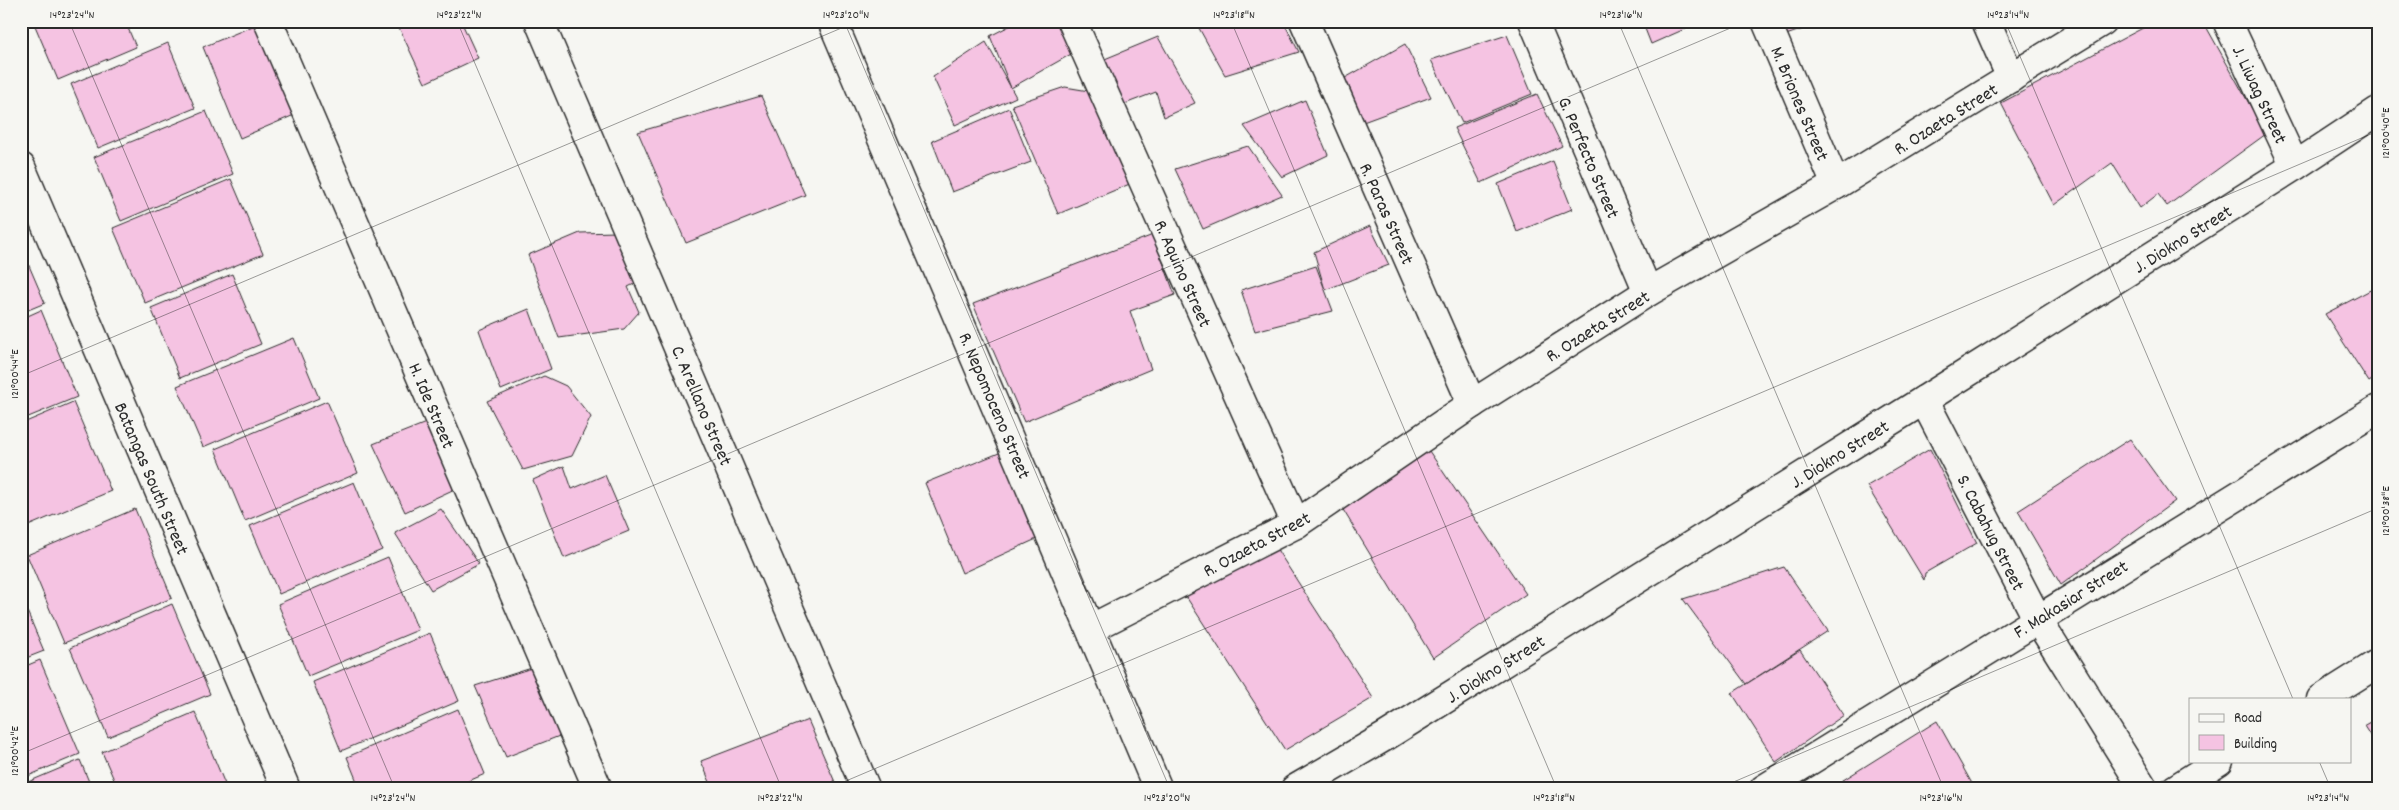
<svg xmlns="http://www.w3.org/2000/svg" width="2399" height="810" font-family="Dekko,sans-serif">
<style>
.building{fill:#f5c3e2;stroke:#2b2b2b}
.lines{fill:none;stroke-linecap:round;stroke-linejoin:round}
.street-casing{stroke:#2b2b2b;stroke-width:31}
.secondary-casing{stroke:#2b2b2b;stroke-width:31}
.street{stroke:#f6f6f2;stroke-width:28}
.secondary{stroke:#f6f6f2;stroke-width:28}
.ticks{fill:none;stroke:#2b2b2b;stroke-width:1;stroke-opacity:0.45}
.labels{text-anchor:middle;stroke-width:4;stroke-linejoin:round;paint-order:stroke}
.street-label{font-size:19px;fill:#2b2b2b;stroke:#f6f6f2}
.neatline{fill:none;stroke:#2b2b2b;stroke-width:2}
.ticks-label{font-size:12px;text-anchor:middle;fill:#2b2b2b}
</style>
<rect width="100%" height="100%" fill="#f6f6f2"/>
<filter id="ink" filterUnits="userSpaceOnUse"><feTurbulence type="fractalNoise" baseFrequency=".02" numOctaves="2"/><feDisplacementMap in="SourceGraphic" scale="10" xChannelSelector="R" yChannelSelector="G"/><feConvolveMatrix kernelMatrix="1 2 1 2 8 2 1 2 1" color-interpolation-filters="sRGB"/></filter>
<g filter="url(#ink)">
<g class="building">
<polygon points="33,21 125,21 136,47 58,80"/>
<polygon points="396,21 461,21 478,58 425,83"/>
<polygon points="1019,21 1056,21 1073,53 1011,88 990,36"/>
<polygon points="1195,21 1283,21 1299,52 1225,75"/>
<polygon points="1642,21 1703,21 1651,44"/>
<polygon points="1778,21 1827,21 1783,36"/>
<polygon points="2156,21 2203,21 2266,134 2167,206 2158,194 2140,208 2112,163 2054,205 2001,103"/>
<polygon points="260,23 299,113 240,138 203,47"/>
<polygon points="1507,35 1532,94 1462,123 1431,60"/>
<polygon points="1158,37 1195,103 1164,117 1156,92 1117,107 1095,63"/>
<polygon points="986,42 1016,97 955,125 933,77"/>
<polygon points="168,43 195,108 98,148 71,84"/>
<polygon points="1405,44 1431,97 1355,125 1338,82"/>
<polygon points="1065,87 1089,91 1132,183 1058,214 1012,105"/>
<polygon points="1537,94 1562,146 1481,183 1454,128"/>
<polygon points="761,96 805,195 686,243 638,132"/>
<polygon points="1305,100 1328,155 1282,177 1244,126"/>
<polygon points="1009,108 1031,162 952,192 932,141"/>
<polygon points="206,111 233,174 121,221 94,157"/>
<polygon points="1248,146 1282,195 1203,229 1175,169"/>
<polygon points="1553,161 1572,209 1517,232 1498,184"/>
<polygon points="231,179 263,254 145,303 113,228"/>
<polygon points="1370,226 1389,265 1325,290 1314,252"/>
<polygon points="616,232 636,283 628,287 639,312 624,329 559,338 528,255 580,233"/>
<polygon points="1153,235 1175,295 1130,311 1151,369 1024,422 973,304"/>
<polygon points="21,247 45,303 21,313"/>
<polygon points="1316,266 1333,311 1255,331 1241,290"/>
<polygon points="232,274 261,344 180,378 151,308"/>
<polygon points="2378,286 2378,376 2369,382 2325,314"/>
<polygon points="529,309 551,369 501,390 479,330"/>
<polygon points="41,310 77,397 21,420 21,319"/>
<polygon points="294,338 319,398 203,447 177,386"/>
<polygon points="544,376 566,386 591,417 572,456 523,470 487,401"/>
<polygon points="327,401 358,473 245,521 215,449"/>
<polygon points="73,402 111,491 21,529 21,424"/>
<polygon points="431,421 459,487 405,512 373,444"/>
<polygon points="2130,439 2175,501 2061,585 2018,511"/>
<polygon points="1930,449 1977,543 1925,573 1924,580 1867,486"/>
<polygon points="1004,451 1043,536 962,573 925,483"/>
<polygon points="1429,451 1526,594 1433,658 1342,508"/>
<polygon points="564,466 572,489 605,475 629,531 564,558 533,480"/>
<polygon points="354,482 382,550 279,594 250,526"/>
<polygon points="135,509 172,598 64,643 27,555"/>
<polygon points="441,509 479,564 431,590 395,533"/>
<polygon points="1276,548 1373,698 1285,750 1185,595"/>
<polygon points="388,557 418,630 308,676 278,604"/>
<polygon points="1784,567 1828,631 1746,684 1683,599"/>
<polygon points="21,597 44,651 21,660"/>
<polygon points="172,604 210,694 108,737 70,648"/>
<polygon points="430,633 459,701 341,751 313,682"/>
<polygon points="1800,650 1844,715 1776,762 1732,693"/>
<polygon points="40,660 80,754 21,779 21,668"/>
<polygon points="538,666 567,733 506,757 475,686"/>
<polygon points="458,709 485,774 450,789 360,789 347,757"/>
<polygon points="195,712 227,789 118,789 102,752"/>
<polygon points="2378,718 2378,748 2364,726"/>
<polygon points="808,720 838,789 713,789 701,761"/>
<polygon points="1937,721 1975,789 1843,789 1840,782"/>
<polygon points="80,760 92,789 21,789 21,785"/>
</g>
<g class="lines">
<g class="street-casing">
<g id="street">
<polyline points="268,21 598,789"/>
<polyline points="832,21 1158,789"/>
<polyline points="1072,21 1296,524"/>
<polyline points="1304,21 1472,404"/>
<polyline points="1533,21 1648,292"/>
<polyline points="1766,21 1836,185"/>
<polyline points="1986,21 2011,78"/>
<polyline points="2227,21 2295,166"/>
<polyline points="21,167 286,789"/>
<polyline points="1924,400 2037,618 2144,789"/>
<polyline points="1092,628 1296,524 1472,404 1648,292 1836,185 2103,21"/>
<polyline points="2321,699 2378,663"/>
<polyline points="1295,789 1386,736 1924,400 2295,166 2378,111"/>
<polyline points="1764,789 2378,409"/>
<polyline points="2175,789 2219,761"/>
</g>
</g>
<g class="secondary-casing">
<polyline id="secondary" points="539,21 866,789"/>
</g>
<use href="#street" class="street"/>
<use href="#secondary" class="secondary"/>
</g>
</g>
<path class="ticks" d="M 69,21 L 395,789M 457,21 L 782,789M 844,21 L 1170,789M 1231,21 L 1557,789M 1618,21 L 1944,789M 2005,21 L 2293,699M 21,376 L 858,21M 21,754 L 1747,21M 2319,761 L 2331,789M 827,789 L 2378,131M 1717,789 L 2378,508"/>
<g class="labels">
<g class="street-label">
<text transform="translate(2261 94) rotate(65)" y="7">J. Liwag Street</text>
<text transform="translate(1801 103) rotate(67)" y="7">M. Briones Street</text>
<text transform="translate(1945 118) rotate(-32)" y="7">R. Ozaeta Street</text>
<text transform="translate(1590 157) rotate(67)" y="7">G. Perfecto Street</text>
<text transform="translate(1388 213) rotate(66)" y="7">R. Paras Street</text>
<text transform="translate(2182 238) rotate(-32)" y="7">J. Diokno Street</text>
<text transform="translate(1184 273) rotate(66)" y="7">R. Aquino Street</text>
<text transform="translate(1597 325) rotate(-32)" y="7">R. Ozaeta Street</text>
<text transform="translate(433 405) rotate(67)" y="7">H. Ide Street</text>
<text transform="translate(703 405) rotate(67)" y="7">C. Arellano Street</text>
<text transform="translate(996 405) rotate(67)" y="7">R. Nepomoceno Street</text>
<text transform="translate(1839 453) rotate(-32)" y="7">J. Diokno Street</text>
<text transform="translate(153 478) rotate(67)" y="7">Batangas South Street</text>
<text transform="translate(1992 532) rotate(63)" y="7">S. Cabahug Street</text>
<text transform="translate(1256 543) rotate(-28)" y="7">R. Ozaeta Street</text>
<text transform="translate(2070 598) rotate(-32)" y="7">F. Makasiar Street</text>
<text transform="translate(1495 668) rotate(-32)" y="7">J. Diokno Street</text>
</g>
</g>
<rect width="2399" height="810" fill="none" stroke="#f6f6f2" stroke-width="55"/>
<rect x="2189" y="698" width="162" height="65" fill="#f6f6f2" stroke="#a5a5a2"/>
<rect x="2199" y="714" width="25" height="8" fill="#f6f6f2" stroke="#a5a5a2"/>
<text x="2234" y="722" font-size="15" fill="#2b2b2b">Road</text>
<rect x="2199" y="735" width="25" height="15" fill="#f5c3e2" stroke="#a5a5a2"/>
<text x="2234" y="748" font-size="15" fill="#2b2b2b">Building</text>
<rect x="28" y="28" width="2344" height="754" class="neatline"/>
<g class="ticks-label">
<text x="72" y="18">14°23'24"N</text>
<text x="459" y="18">14°23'22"N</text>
<text x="846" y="18">14°23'20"N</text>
<text x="1234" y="18">14°23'18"N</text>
<text x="1621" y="18">14°23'16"N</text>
<text x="2008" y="18">14°23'14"N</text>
<text transform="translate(2385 133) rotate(-90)" y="4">121°00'40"E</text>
<text transform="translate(14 374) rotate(-90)" y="4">121°00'44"E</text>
<text transform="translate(2385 511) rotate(-90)" y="4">121°00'38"E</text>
<text transform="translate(14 751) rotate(-90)" y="4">121°00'42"E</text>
<text x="393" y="801">14°23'24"N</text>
<text x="780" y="801">14°23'22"N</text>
<text x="1167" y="801">14°23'20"N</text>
<text x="1554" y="801">14°23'18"N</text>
<text x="1941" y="801">14°23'16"N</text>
<text x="2328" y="801">14°23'14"N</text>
</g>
</svg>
